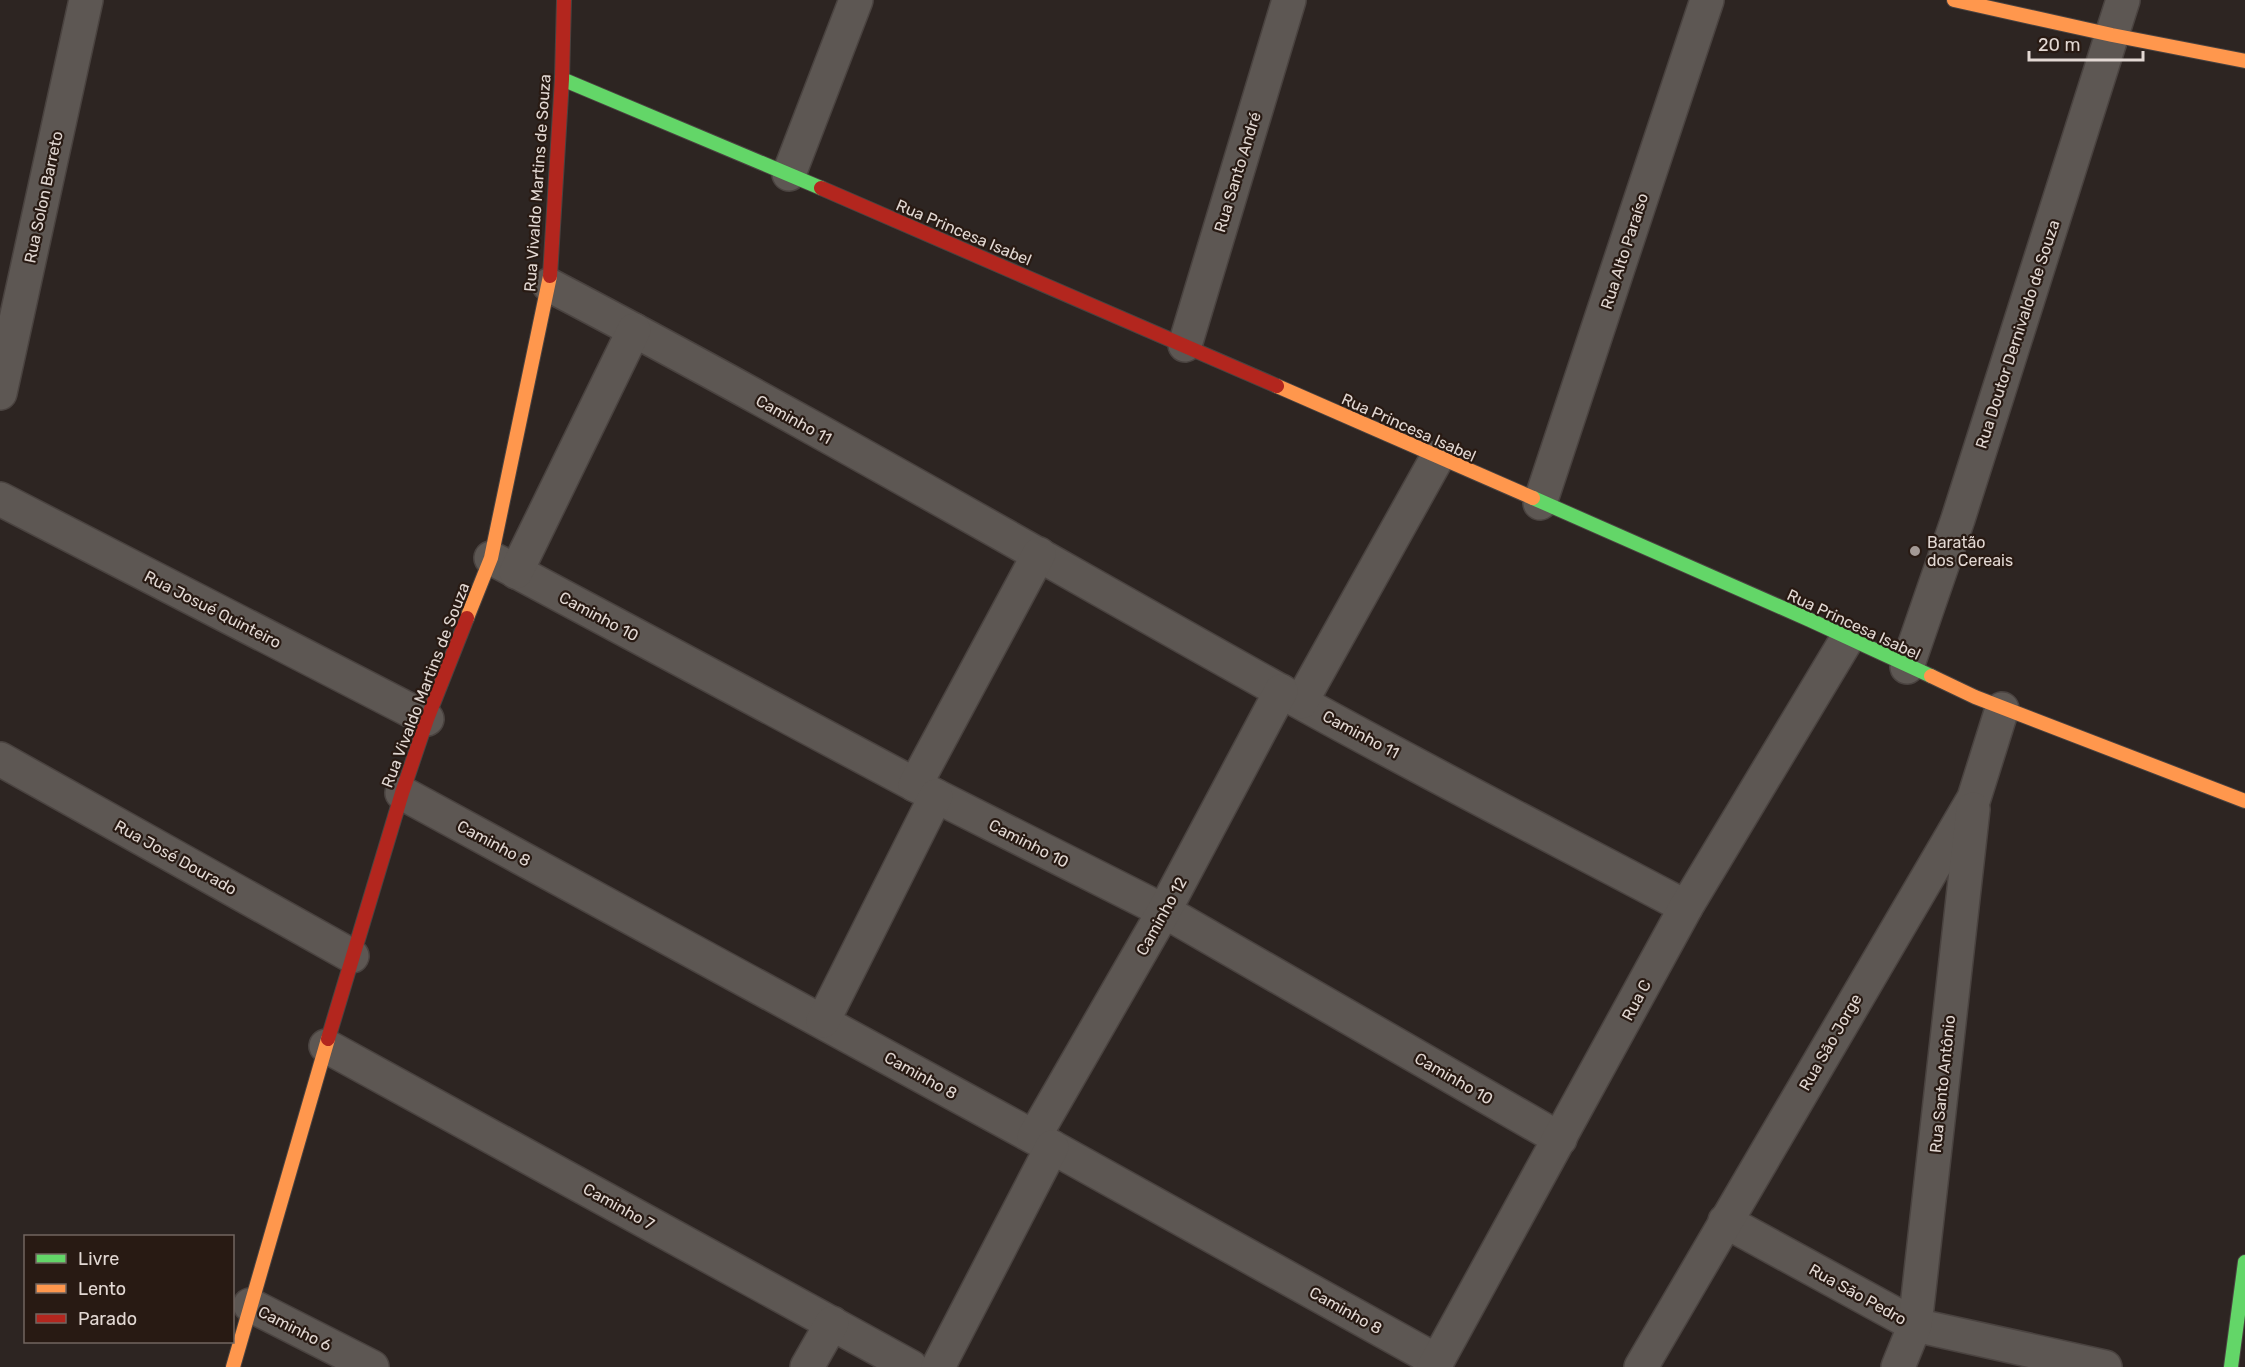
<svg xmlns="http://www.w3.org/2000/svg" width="2245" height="1367" font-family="Rubik,sans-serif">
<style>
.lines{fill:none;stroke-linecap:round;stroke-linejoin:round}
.street-casing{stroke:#4a4340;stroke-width:36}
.fast-casing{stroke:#4a4340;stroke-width:16}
.slow-casing{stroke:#4a4340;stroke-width:16}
.jam-casing{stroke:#4a4340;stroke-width:16}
.street{stroke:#5d5753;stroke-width:33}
.fast{stroke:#63d668;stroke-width:14}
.slow{stroke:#ff974d;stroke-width:14}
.jam{stroke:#b3261e;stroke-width:14}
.poi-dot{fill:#a39995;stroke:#281a13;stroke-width:2}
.labels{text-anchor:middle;stroke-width:4.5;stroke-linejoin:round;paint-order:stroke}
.street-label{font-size:16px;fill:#e2d8d3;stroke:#281a13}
.poi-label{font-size:16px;fill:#e2d8d3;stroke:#281a13;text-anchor:start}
</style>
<rect width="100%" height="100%" fill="#2d2522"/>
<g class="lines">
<g class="street-casing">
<g id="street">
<polyline points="789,174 856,0"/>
<path d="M 549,285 C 797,415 1039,556 1284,693 C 1416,767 1552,836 1686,907"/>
<polyline points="1185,345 1289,0"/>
<polyline points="0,393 86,0"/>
<polyline points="0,499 427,719"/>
<polyline points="1540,503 1707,0"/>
<polyline points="491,558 936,796 1164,911 1560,1139"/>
<polyline points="516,572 634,330"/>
<polyline points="1907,667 1958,519 2123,0"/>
<polyline points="1301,702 1437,458"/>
<polyline points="0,759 352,956"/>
<polyline points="915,785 1039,554"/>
<polyline points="402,793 1052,1147 1437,1361"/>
<polyline points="823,1021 936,796"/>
<polyline points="326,1046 911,1367"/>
<polyline points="1034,1137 1164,911 1281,691"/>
<polyline points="1725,1221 1915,1325 2105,1367"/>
<polyline points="250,1305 372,1367"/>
<polyline points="807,1367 832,1323"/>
<polyline points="938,1367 1052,1147"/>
<polyline points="1434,1367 1686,907 1847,639"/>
<polyline points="1641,1367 1974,798 2002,709"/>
<polyline points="1898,1367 1915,1325 1973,809"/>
</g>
</g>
<g class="fast-casing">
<g id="fast">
<polyline points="562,79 821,188"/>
<polyline points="1533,498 1810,620 1931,676"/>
<polyline points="2231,1367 2245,1262"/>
</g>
</g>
<g class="slow-casing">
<g id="slow">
<polyline points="1954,0 2112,35 2245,61"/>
<polyline points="1277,386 1533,498"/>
<polyline points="467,618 491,558 550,276"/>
<polyline points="1931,676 1975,697 2245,801"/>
<polyline points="233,1367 328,1039"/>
</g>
</g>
<g class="jam-casing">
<g id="jam">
<polyline points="821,188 1277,386"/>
<polyline points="550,276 562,79 564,0"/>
<polyline points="328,1039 402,793 427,719 467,618"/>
</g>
</g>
<use href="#street" class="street"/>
<use href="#fast" class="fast"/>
<use href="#slow" class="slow"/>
<use href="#jam" class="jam"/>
</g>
<circle class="poi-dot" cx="1915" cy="551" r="6"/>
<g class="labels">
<g class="street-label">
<text transform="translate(1237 172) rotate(-73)" y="6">Rua Santo André</text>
<text transform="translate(537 183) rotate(-86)" y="6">Rua Vivaldo Martins de Souza</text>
<text transform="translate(43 197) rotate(-78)" y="6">Rua Solon Barreto</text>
<text transform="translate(964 232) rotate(23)" y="6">Rua Princesa Isabel</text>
<text transform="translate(1624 251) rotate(-72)" y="6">Rua Alto Paraíso</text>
<text transform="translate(2017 334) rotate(-72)" y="6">Rua Doutor Dernivaldo de Souza</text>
<text transform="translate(794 419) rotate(29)" y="6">Caminho 11</text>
<text transform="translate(1409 427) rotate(24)" y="6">Rua Princesa Isabel</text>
<text transform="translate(213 609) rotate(27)" y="6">Rua Josué Quinteiro</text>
<text transform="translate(599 616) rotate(28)" y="6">Caminho 10</text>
<text transform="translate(1854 624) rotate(25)" y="6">Rua Princesa Isabel</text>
<text transform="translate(425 685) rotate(-69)" y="6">Rua Vivaldo Martins de Souza</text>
<text transform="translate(1361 734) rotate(28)" y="6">Caminho 11</text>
<text transform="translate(494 843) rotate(28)" y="6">Caminho 8</text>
<text transform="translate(1029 843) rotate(27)" y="6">Caminho 10</text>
<text transform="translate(176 857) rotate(29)" y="6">Rua José Dourado</text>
<text transform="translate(1161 916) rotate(-61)" y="6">Caminho 12</text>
<text transform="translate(1636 1000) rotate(-62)" y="6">Rua C</text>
<text transform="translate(1830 1042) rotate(-60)" y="6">Rua São Jorge</text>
<text transform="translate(921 1075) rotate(29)" y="6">Caminho 8</text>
<text transform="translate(1454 1078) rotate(30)" y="6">Caminho 10</text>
<text transform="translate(1942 1084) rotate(-84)" y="6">Rua Santo Antônio</text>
<text transform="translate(619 1206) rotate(29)" y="6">Caminho 7</text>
<text transform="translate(1858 1294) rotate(29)" y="6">Rua São Pedro</text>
<text transform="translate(1346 1310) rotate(29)" y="6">Caminho 8</text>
<text transform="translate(295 1328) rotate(27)" y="6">Caminho 6</text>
</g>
<g class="poi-label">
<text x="1927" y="548">Baratão<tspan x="1927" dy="18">dos Cereais</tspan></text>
</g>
</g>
<rect x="24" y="1235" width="210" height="108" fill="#281a13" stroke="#726660" stroke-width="1.5"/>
<rect x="36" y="1254" width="30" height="9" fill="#63d668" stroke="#726660" stroke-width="1.5"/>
<text x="78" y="1265" font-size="18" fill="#e2d8d3">Livre</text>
<rect x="36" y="1284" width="30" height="9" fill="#ff974d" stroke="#726660" stroke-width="1.5"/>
<text x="78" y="1295" font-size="18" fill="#e2d8d3">Lento</text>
<rect x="36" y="1314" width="30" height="9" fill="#b3261e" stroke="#726660" stroke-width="1.5"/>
<text x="78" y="1325" font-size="18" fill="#e2d8d3">Parado</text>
<path d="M2029 51v9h114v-9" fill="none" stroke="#e2d8d3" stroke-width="3"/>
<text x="2038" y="51" font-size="18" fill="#e2d8d3" stroke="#281a13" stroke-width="4.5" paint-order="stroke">20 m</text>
</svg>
